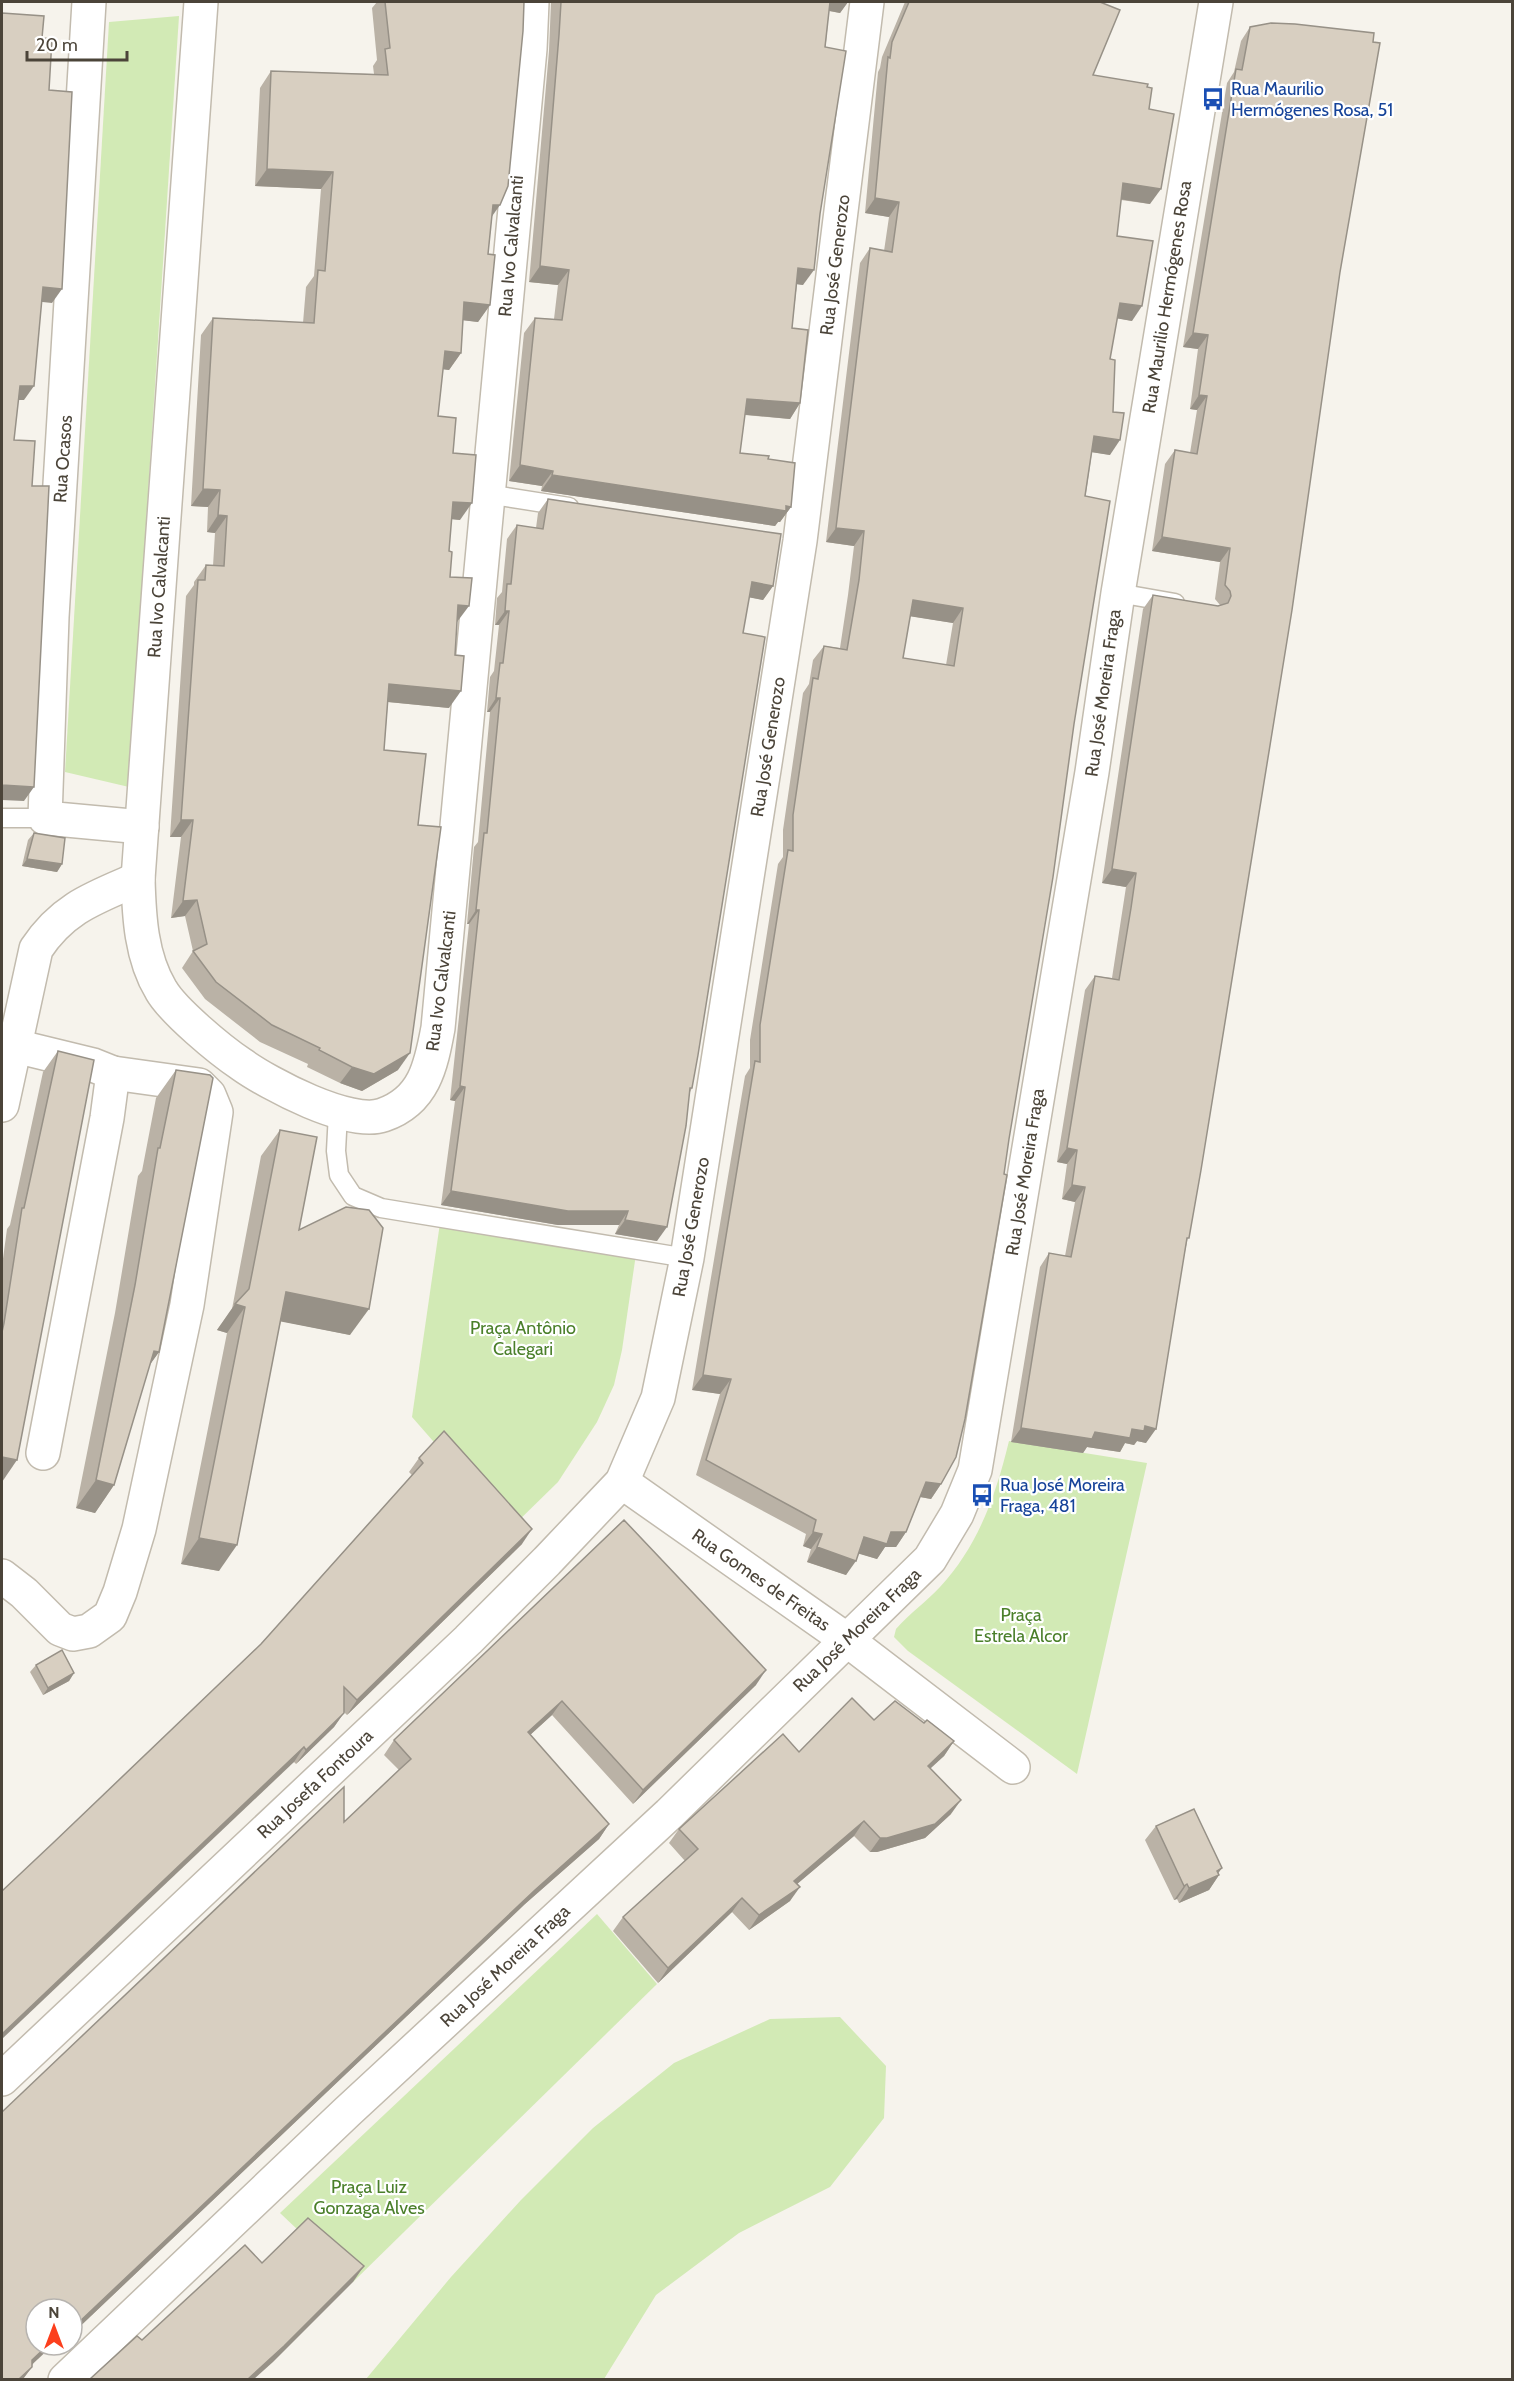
<svg xmlns="http://www.w3.org/2000/svg" width="1514" height="2381" font-family="Cabin,sans-serif">
<style>
.green{fill:#d2eab5}
.lines{fill:none;stroke-linecap:round;stroke-linejoin:round}
.service-casing{stroke:#c2bbae;stroke-width:21}
.minor-casing{stroke:#c2bbae;stroke-width:36}
.service{stroke:#fff;stroke-width:18}
.minor{stroke:#fff;stroke-width:33}
.wall{fill:#bab2a6;fill-rule:evenodd}
.shaded-wall{fill:#979187}
.building{fill:#d8cfc1;stroke:#979187;stroke-width:1.5;fill-rule:evenodd}
.labels{text-anchor:middle;stroke-width:4.5;stroke-linejoin:round;paint-order:stroke}
.transit-label{font-size:18px;fill:#164399;stroke:#fff;text-anchor:start}
.street-label{font-size:18px;fill:#4b4439;stroke:#fff}
.park-label{font-size:18px;fill:#4a7f2a;stroke:#fff}
</style>
<rect width="100%" height="100%" fill="#f6f3ec"/>
<g class="green">
<polygon points="179,16 129,787 65,772 109,22"/>
<polygon points="440,1223 636,1254 622,1350 614,1385 597,1422 558,1482 510,1529 412,1417"/>
<path d="M 1009,1441 L 1147,1463 L 1077,1774 L 908,1651 L 894,1637 L 896,1629 C 909,1614 926,1602 940,1587 C 978,1546 996,1495 1009,1441 Z"/>
<polygon points="597,1914 657,1984 353,2282 280,2213"/>
<polygon points="840,2017 886,2066 884,2118 830,2187 739,2233 656,2295 604,2379 366,2379 451,2277 521,2200 593,2128 674,2063 770,2019"/>
</g>
<g class="lines">
<g class="service-casing">
<g id="service">
<polyline points="487,494 569,507"/>
<polyline points="1118,593 1175,603"/>
<polyline points="2,818 45,818"/>
<polyline points="338,1113 336,1151 339,1175 353,1196 381,1208 687,1258"/>
</g>
</g>
<g class="minor-casing">
<g id="minor">
<polyline points="89,2 52,617 45,818 142,827"/>
<path d="M 201,2 L 138,879 C 139,916 141,957 161,990 C 173,1011 220,1050 241,1064 C 269,1084 350,1127 383,1115 C 424,1101 431,1066 438,1028 L 530,49 L 532,2"/>
<polyline points="15,1046 93,1065 113,1073 107,1118 43,1453"/>
<path d="M 2,1105 L 36,949 C 63,908 94,898 138,879"/>
<polyline points="622,1482 847,1640 1013,1767"/>
<polyline points="2,1576 24,1593 60,1629 73,1634 89,1631 110,1616 120,1592 139,1529 187,1305 216,1112 209,1095 199,1085 113,1073"/>
<polyline points="2,2079 468,1640 547,1561 622,1482 658,1398 687,1258 800,541 867,2"/>
<polyline points="65,2380 347,2112 669,1814 930,1559 957,1514 975,1470 1092,772 1118,593 1216,2"/>
</g>
</g>
<use href="#service" class="service"/>
<use href="#minor" class="minor"/>
</g>
<g class="wall">
<polygon points="377,2 524,2 492,216 488,254 490,305 478,322 463,320 461,353 449,370 443,369 438,416 453,453 460,520 451,519 449,551 450,577 457,622 449,708 388,702 384,750 418,825 398,1070 362,1091 340,1083 307,1067 308,1064 260,1042 205,999 182,968 193,951 185,916 171,918 181,837 170,837 186,596 194,585 194,582 206,565 213,566 215,533 207,532 208,507 191,506 201,335 213,318 303,323 306,287 314,276 321,189 255,186 260,88 271,71 374,74 373,66 377,60 372,8"/>
<polygon points="551,2 848,2 840,13 829,11 803,285 797,284 792,328 800,403 790,419 745,415 740,453 768,459 791,507 780,522 778,522 775,526 541,491 542,486 509,481 524,333 535,318 554,319 558,285 529,282 549,51"/>
<path d="M 905,2 L 1100,2 L 1093,75 L 1147,87 L 1150,204 L 1121,200 L 1117,236 L 1132,321 L 1117,318 L 1110,359 L 1110,455 L 1092,452 L 941,1484 L 931,1499 L 920,1497 L 906,1532 L 896,1547 L 885,1547 L 877,1559 L 858,1553 L 846,1575 L 807,1562 L 811,1549 L 803,1546 L 806,1534 L 696,1475 L 720,1394 L 692,1390 L 745,1076 L 750,1068 L 750,1040 L 778,864 L 783,857 L 783,830 L 803,693 L 809,684 L 813,660 L 824,646 L 840,648 L 848,595 L 854,546 L 826,542 L 860,263 L 870,248 L 884,251 L 889,217 L 865,213 L 878,72 L 880,68 L 882,57 ZM 910,616 L 953,623 L 946,665 L 903,658 Z"/>
<polygon points="1250,27 1340,272 1187,1242 1146,1443 1137,1441 1134,1445 1125,1443 1120,1452 1087,1447 1083,1453 1011,1442 1040,1267 1049,1253 1065,1256 1075,1202 1062,1199 1067,1164 1057,1162 1085,990 1095,976 1112,978 1126,887 1102,883 1143,609 1153,595 1218,606 1220,605 1215,599 1220,562 1152,551 1165,464 1175,450 1190,453 1197,410 1190,409 1198,349 1183,347 1227,83 1234,72 1241,41"/>
<polygon points="548,499 773,586 763,600 749,597 743,633 692,1088 690,1092 657,1241 615,1234 619,1225 558,1225 441,1205 455,1101 450,1100 469,924 467,924 474,847 478,842 490,712 487,712 490,677 494,671 499,625 495,625 497,598 502,592 507,539 517,525 536,528 538,513"/>
<polygon points="34,833 62,864 57,872 22,866 28,840"/>
<polygon points="58,1051 2,1482 2,1266 7,1229 10,1225 43,1072"/>
<polygon points="176,1070 159,1352 150,1364 114,1485 95,1513 76,1508 115,1313 138,1176 142,1171 156,1098"/>
<polygon points="280,1130 299,1230 350,1335 281,1321 219,1571 181,1564 227,1333 217,1330 232,1309 261,1156"/>
<polygon points="419,1458 522,1544 347,1715 344,1712 334,1727 296,1764 294,1762 53,1843 261,1644 412,1475 409,1472"/>
<polygon points="624,1520 756,1685 633,1804 552,1715 530,1735 609,1824 599,1839 525,1904 72,2334 72,2309 32,2365 32,2367 23,2379 2,2379 344,1822 399,1770 384,1755 394,1740"/>
<polygon points="36,1665 74,1673 69,1681 43,1695 30,1672"/>
<polygon points="874,1720 924,1723 954,1741 944,1756 930,1768 951,1814 925,1838 877,1852 870,1852 854,1836 797,1884 790,1901 749,1930 732,1912 658,1983 613,1931 623,1917 685,1861 669,1843 679,1829 799,1752"/>
<polygon points="1156,1826 1222,1868 1218,1873 1219,1875 1209,1890 1179,1903 1177,1899 1174,1900 1145,1840"/>
</g>
<g class="shaded-wall">
<polygon points="826,2 848,2 840,13 820,9"/>
<polygon points="267,169 333,172 321,189 255,186"/>
<polygon points="1123,183 1161,189 1150,204 1113,198"/>
<polygon points="875,198 899,202 889,217 865,213"/>
<polygon points="493,205 500,205 488,222"/>
<polygon points="540,266 569,270 558,285 529,282"/>
<polygon points="798,268 814,270 803,285 788,283"/>
<polygon points="43,287 62,289 52,303 33,301"/>
<polygon points="464,302 490,305 478,322 452,319"/>
<polygon points="1120,303 1142,306 1132,321 1109,317"/>
<polygon points="1193,333 1208,335 1198,349 1183,347"/>
<polygon points="445,351 461,353 449,370 433,368"/>
<polygon points="20,386 34,386 24,400 10,400"/>
<polygon points="1199,395 1207,396 1197,410 1190,409"/>
<polygon points="747,399 800,403 790,419 737,414"/>
<polygon points="1094,436 1120,440 1110,455 1084,451"/>
<polygon points="520,465 553,471 542,486 509,481"/>
<polygon points="552,475 786,506 791,507 780,522 778,522 775,526 541,491"/>
<polygon points="203,489 220,490 208,507 191,506"/>
<polygon points="453,502 472,503 460,520 441,518"/>
<polygon points="218,515 227,516 215,533 207,532"/>
<polygon points="836,528 864,531 854,546 826,542"/>
<polygon points="1162,537 1230,548 1220,562 1152,551"/>
<polygon points="752,582 773,586 763,600 742,596"/>
<polygon points="913,600 963,608 953,623 902,615"/>
<polygon points="458,605 469,606 457,622"/>
<polygon points="505,611 509,611 499,625 495,625"/>
<polygon points="389,684 461,691 449,708 378,701"/>
<polygon points="496,698 500,698 490,712 487,712"/>
<polygon points="2,785 34,787 24,801 2,800"/>
<polygon points="181,820 193,820 181,837 170,837"/>
<polygon points="27,859 62,864 57,872 22,866"/>
<polygon points="1112,869 1136,873 1126,887 1102,883"/>
<polygon points="197,900 185,916 171,918 183,901"/>
<polygon points="476,910 479,910 469,924 467,924"/>
<polygon points="410,1053 398,1070 362,1091 340,1083 352,1067"/>
<polygon points="460,1086 465,1087 455,1101 450,1100"/>
<polygon points="1067,1148 1077,1150 1067,1164 1057,1162"/>
<polygon points="1072,1185 1085,1187 1075,1202 1062,1199"/>
<polygon points="451,1191 628,1211 619,1225 558,1225 441,1205"/>
<polygon points="625,1220 667,1227 657,1241 615,1234"/>
<polygon points="286,1292 369,1309 350,1335 268,1319"/>
<polygon points="235,1304 245,1307 227,1333 217,1330"/>
<polygon points="154,1351 159,1352 139,1380"/>
<polygon points="703,1375 731,1379 720,1394 692,1390"/>
<polygon points="1145,1426 1156,1429 1146,1443 1137,1441 1134,1445 1125,1443 1120,1452 1087,1447 1083,1453 1011,1442 1021,1428 1095,1432 1132,1429"/>
<polygon points="2,1457 17,1460 2,1482"/>
<polygon points="96,1480 114,1485 95,1513 76,1508"/>
<polygon points="926,1482 941,1484 931,1499 915,1496"/>
<polygon points="532,1529 522,1544 347,1715 357,1700"/>
<polygon points="813,1532 822,1534 811,1549 803,1546"/>
<polygon points="891,1532 906,1532 896,1547 885,1547 877,1559 853,1552 864,1537"/>
<polygon points="199,1538 237,1545 219,1571 181,1564"/>
<polygon points="817,1547 856,1561 846,1575 807,1562"/>
<polygon points="766,1670 756,1685 633,1804 643,1790"/>
<polygon points="74,1673 69,1681 43,1695 48,1688"/>
<polygon points="562,1701 552,1715 518,1746 528,1732"/>
<polygon points="344,1713 334,1727 296,1764 306,1750"/>
<polygon points="954,1741 944,1756 918,1780 928,1766"/>
<polygon points="304,1747 294,1762 2,2039 2,2034"/>
<polygon points="961,1800 951,1814 925,1838 877,1852 870,1852 880,1838"/>
<polygon points="864,1821 854,1836 784,1895 794,1881"/>
<polygon points="609,1824 599,1839 525,1904 72,2334 72,2331 76,2325 535,1890"/>
<polygon points="1222,1868 1216,1876 1219,1875 1209,1890 1179,1903 1189,1888"/>
<polygon points="1187,1884 1177,1899 1174,1900 1184,1886"/>
<polygon points="800,1887 790,1901 749,1930 759,1915"/>
<polygon points="742,1898 732,1912 658,1983 668,1968"/>
<polygon points="364,2266 353,2282 273,2362 254,2379 248,2379"/>
<polygon points="48,2345 53,2345 22,2374 32,2360"/>
<polygon points="32,2367 23,2379 19,2379"/>
</g>
<g class="building">
<polygon points="385,2 524,2 523,31 508,186 500,205 493,205 488,254 495,255 490,305 464,302 461,353 445,351 438,416 456,418 453,453 476,455 472,503 453,502 449,551 452,552 450,577 472,578 469,606 458,605 455,655 464,656 461,691 389,684 384,750 426,754 418,825 441,827 410,1053 374,1074 352,1067 319,1050 320,1048 272,1025 216,982 193,951 207,944 197,900 183,901 193,820 181,820 198,580 205,580 206,565 224,566 227,516 218,515 220,490 203,489 213,318 314,323 318,270 325,271 333,172 267,169 271,71 388,75 385,49 390,48"/>
<polygon points="561,2 830,2 825,47 846,51 820,214 814,270 798,268 792,328 808,330 800,403 747,399 740,453 769,456 768,459 795,463 791,507 786,506 786,511 552,475 553,471 520,465 535,318 562,320 569,270 540,266 559,35"/>
<path d="M 909,2 L 1100,2 L 1120,10 L 1093,75 L 1148,84 L 1147,87 L 1152,88 L 1149,109 L 1174,114 L 1161,189 L 1123,183 L 1117,236 L 1153,241 L 1142,306 L 1120,303 L 1110,359 L 1115,360 L 1113,412 L 1124,413 L 1120,440 L 1094,436 L 1085,496 L 1110,501 L 1074,724 L 1053,877 L 1009,1139 L 1004,1174 L 1007,1175 L 965,1419 L 956,1457 L 941,1484 L 926,1482 L 906,1532 L 891,1532 L 887,1544 L 864,1537 L 856,1561 L 817,1547 L 822,1534 L 813,1532 L 816,1520 L 706,1460 L 731,1379 L 703,1375 L 755,1061 L 760,1062 L 760,1025 L 788,850 L 793,851 L 793,815 L 813,678 L 818,679 L 824,646 L 847,650 L 859,580 L 864,531 L 836,528 L 870,248 L 892,252 L 899,202 L 875,198 L 888,57 L 890,58 L 892,42 ZM 913,600 L 963,608 L 954,666 L 903,658 Z"/>
<polygon points="2,13 44,16 42,38 52,39 49,90 72,92 62,289 43,287 34,386 20,386 14,440 35,441 32,486 49,486 34,787 2,785"/>
<polygon points="1271,23 1295,24 1374,33 1373,42 1380,43 1340,272 1292,610 1201,1170 1189,1238 1187,1238 1156,1429 1145,1426 1144,1431 1132,1429 1130,1438 1095,1432 1092,1439 1021,1428 1049,1253 1071,1257 1085,1187 1072,1185 1077,1150 1067,1148 1095,976 1119,980 1131,908 1136,873 1112,869 1153,595 1218,606 1228,603 1231,596 1230,591 1225,585 1230,548 1162,537 1175,450 1197,454 1207,396 1199,395 1208,335 1193,333 1236,69 1242,70 1250,27"/>
<polygon points="548,499 781,534 773,586 752,582 743,633 765,637 698,1055 692,1088 690,1088 686,1126 667,1227 625,1220 628,1211 568,1211 451,1191 465,1087 460,1086 479,910 476,910 484,833 487,833 500,698 496,698 500,663 503,663 509,611 505,611 507,584 511,584 517,525 543,529"/>
<polygon points="34,833 65,838 62,864 27,859"/>
<polygon points="58,1051 94,1060 17,1460 2,1457 2,1332 4,1323 22,1208 24,1208"/>
<polygon points="176,1070 210,1075 213,1078 159,1352 154,1351 114,1485 96,1480 135,1285 158,1148 160,1148"/>
<polygon points="280,1130 317,1137 299,1230 346,1207 369,1210 383,1228 369,1309 286,1292 237,1545 199,1538 245,1307 235,1304 249,1289"/>
<polygon points="444,1431 532,1529 357,1700 344,1687 344,1713 306,1750 304,1747 2,2034 2,1891 53,1843 261,1644 423,1463 419,1458"/>
<polygon points="624,1520 766,1670 643,1790 562,1701 528,1732 609,1824 535,1890 76,2325 73,2322 72,2322 72,2309 36,2309 36,2345 48,2345 32,2360 32,2367 19,2379 2,2379 2,2112 344,1787 344,1822 400,1769 411,1759 394,1740"/>
<polygon points="62,1650 74,1673 48,1688 36,1665"/>
<polygon points="852,1698 874,1720 895,1701 924,1723 927,1720 954,1741 928,1766 961,1800 935,1824 887,1838 880,1838 864,1821 794,1881 800,1887 759,1915 742,1898 668,1968 623,1917 698,1849 679,1829 783,1734 799,1752"/>
<polygon points="1194,1809 1222,1868 1217,1871 1219,1875 1189,1888 1187,1884 1184,1886 1156,1826"/>
<polygon points="308,2218 364,2266 284,2346 248,2379 90,2379 137,2336 142,2340 245,2245 262,2263"/>
</g>
<defs>
<g id="bus-bare" transform="scale(1.8)"><path d="M-5-6H5V4H4V6H2V4H-2V6H-4V4H-5ZM-3.5-4V0h7V-4ZM-3.5 1.2v1.5H-2V1.2ZM2 1.2v1.5H3.5V1.2Z" fill="#1a4fb4" stroke="#fff" stroke-width="2.5" paint-order="stroke"/></g>
</defs>
<g fill-rule="evenodd">
<use href="#bus-bare" x="1213" y="99"/>
<use href="#bus-bare" x="982" y="1495"/>
</g>
<g class="labels">
<g class="transit-label">
<text x="1231" y="95">Rua Maurilio<tspan x="1231" dy="21">Hermógenes Rosa, 51</tspan></text>
<text x="1000" y="1491">Rua José Moreira<tspan x="1000" dy="21">Fraga, 481</tspan></text>
</g>
<g class="street-label">
<text transform="translate(511 246) rotate(-85)" y="6">Rua Ivo Calvalcanti</text>
<text transform="translate(835 265) rotate(-83)" y="6">Rua José Generozo</text>
<text transform="translate(1167 297) rotate(-81)" y="6">Rua Maurilio Hermógenes Rosa</text>
<text transform="translate(63 459) rotate(-86)" y="6">Rua Ocasos</text>
<text transform="translate(159 587) rotate(-86)" y="6">Rua Ivo Calvalcanti</text>
<text transform="translate(1103 693) rotate(-82)" y="6">Rua José Moreira Fraga</text>
<text transform="translate(768 747) rotate(-81)" y="6">Rua José Generozo</text>
<text transform="translate(441 981) rotate(-83)" y="6">Rua Ivo Calvalcanti</text>
<text transform="translate(1025 1172) rotate(-81)" y="6">Rua José Moreira Fraga</text>
<text transform="translate(691 1227) rotate(-80)" y="6">Rua José Generozo</text>
<text transform="translate(761 1580) rotate(35)" y="6">Rua Gomes de Freitas</text>
<text transform="translate(857 1630) rotate(-44)" y="6">Rua José Moreira Fraga</text>
<text transform="translate(315 1784) rotate(-43)" y="6">Rua Josefa Fontoura</text>
<text transform="translate(505 1966) rotate(-43)" y="6">Rua José Moreira Fraga</text>
</g>
<g class="park-label">
<text x="523" y="1334">Praça Antônio<tspan x="523" dy="21">Calegari</tspan></text>
<text x="1021" y="1621">Praça<tspan x="1021" dy="21">Estrela Alcor</tspan></text>
<text x="369" y="2193">Praça Luiz<tspan x="369" dy="21">Gonzaga Alves</tspan></text>
</g>
</g>
<rect width="1514" height="2381" fill="none" stroke="#4b4439" stroke-width="6"/>
<g transform="translate(54 2327)"><circle r="28" fill="#ffffff" stroke="#b7b4b0" stroke-width="1.5"/>
<path d="M0-4.5L10 22L0 15L-10 22Z" fill="#fc3f1d"/>
<text y="-9" font-size="16" font-weight="bold" text-anchor="middle" fill="#4b4439">N</text>
</g>
<path d="M27 51v9h100v-9" fill="none" stroke="#4b4439" stroke-width="3"/>
<text x="36" y="51" font-size="18" fill="#4b4439" stroke="#ffffff" stroke-width="4.5" paint-order="stroke">20 m</text>
</svg>
